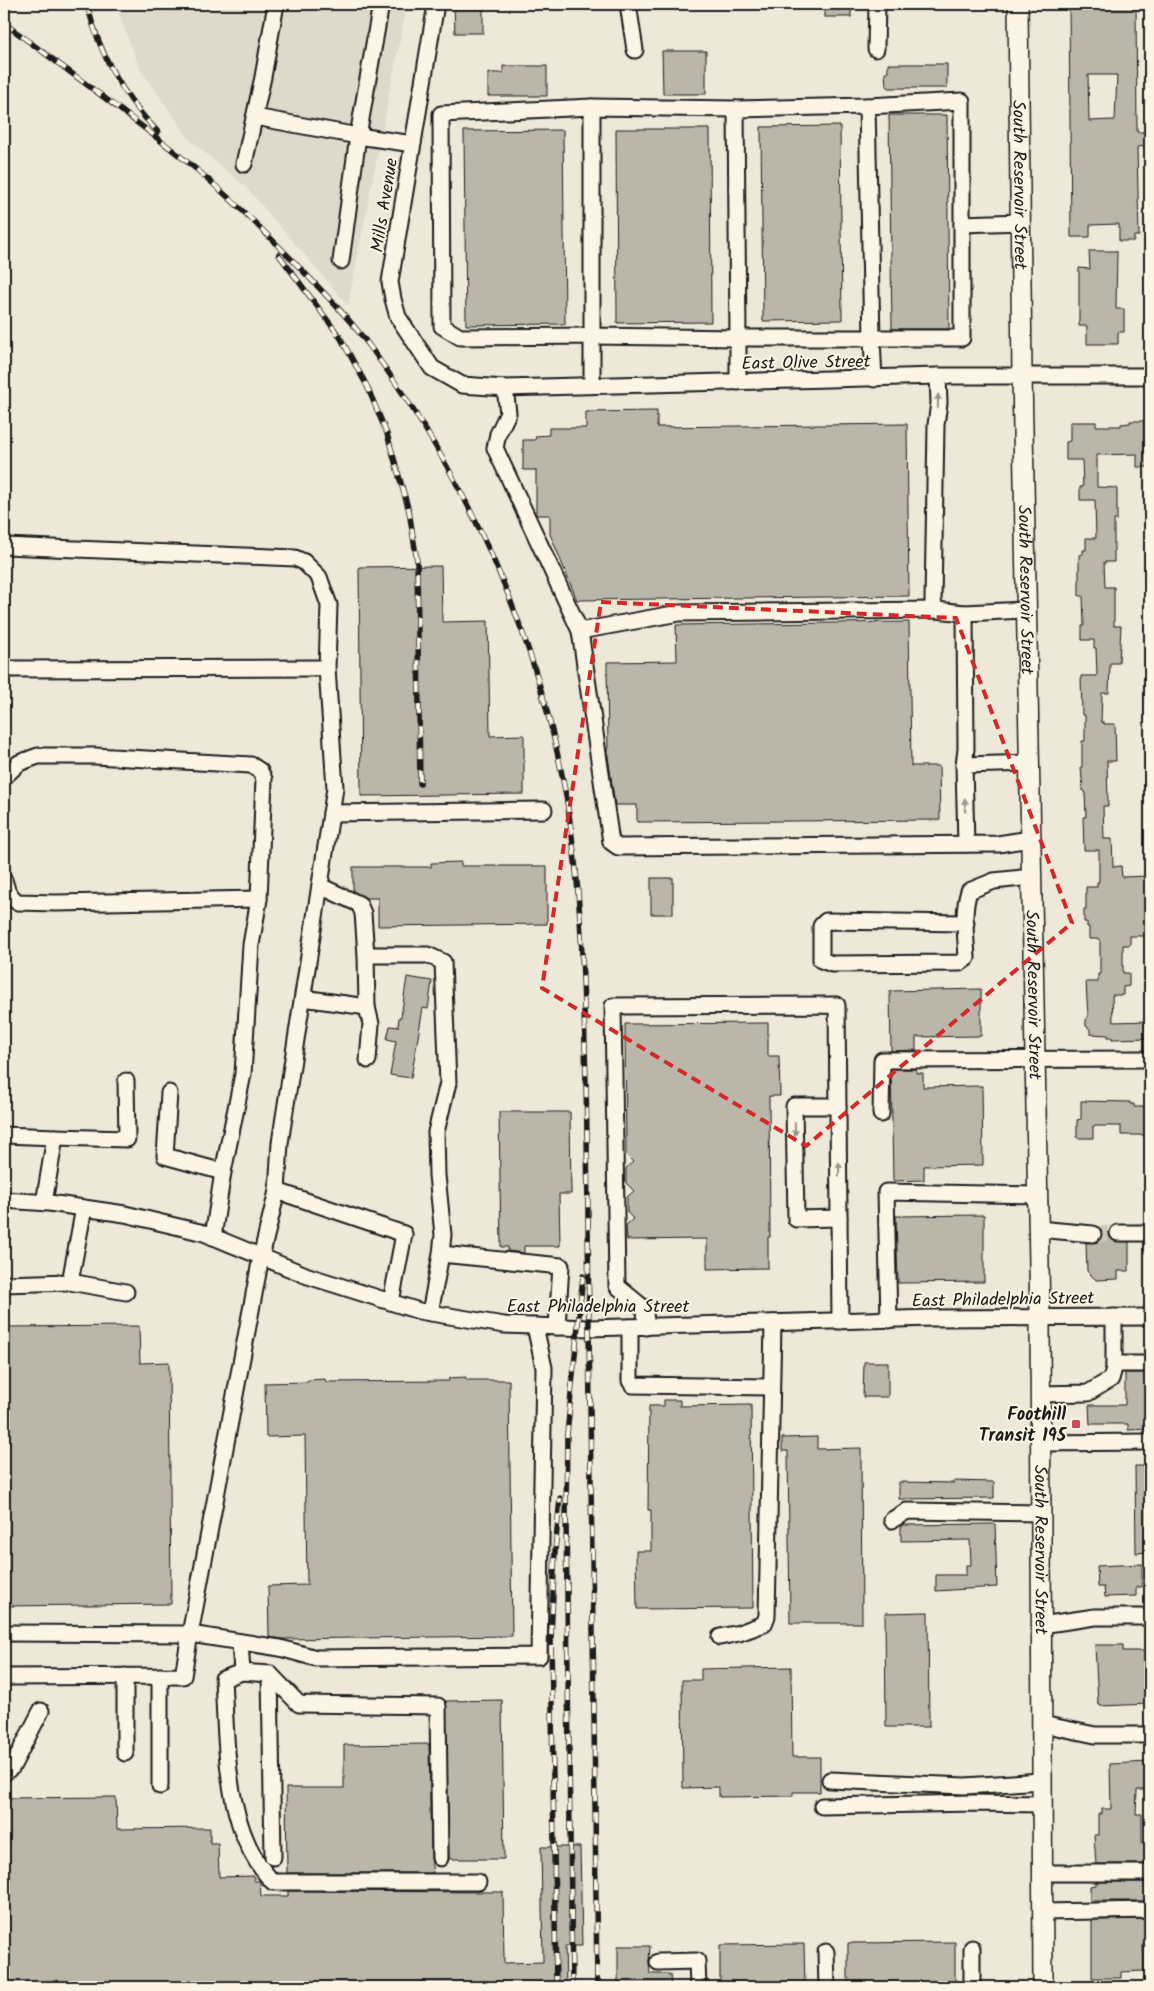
<svg xmlns="http://www.w3.org/2000/svg" width="1154" height="1991" font-family="Kalam,sans-serif">
<style>
.built{fill:#ded9cb}
.building{fill:#bab6aa;stroke:#1c1c1c;fill-rule:evenodd}
.lines{fill:none;stroke-linecap:round;stroke-linejoin:round}
.minor-tunnel{stroke:#cec9bd;stroke-width:15;stroke-dasharray:15 8;stroke-linecap:butt}
.minor-casing{stroke:#1c1c1c;stroke-width:19}
.major-casing{stroke:#1c1c1c;stroke-width:22}
.minor{stroke:#fcf5e5;stroke-width:15}
.major{stroke:#fcf5e5;stroke-width:19}
.rail-casing{stroke:#1c1c1c;stroke-width:5.5}
.rail{stroke:#fcf5e5;stroke-width:4;stroke-dasharray:11;stroke-linecap:butt}
.oneway{fill:#97938b}
.marked{fill:none;stroke:#d62828;stroke-width:4;stroke-dasharray:10 6;stroke-linejoin:round}
.poi-dot{fill:#d1495b;stroke:#fcf5e5;stroke-width:2}
.labels{text-anchor:middle;stroke-width:4;stroke-linejoin:round;paint-order:stroke}
.street-label{font-size:18px;fill:#1c1c1c;stroke:#fcf5e5}
.poi-label{font-size:18px;font-weight:bold;fill:#1c1c1c;stroke:#fcf5e5;text-anchor:end}
</style>
<rect width="100%" height="100%" fill="#eee8d9"/>
<filter id="ink" filterUnits="userSpaceOnUse"><feTurbulence type="fractalNoise" baseFrequency=".02" numOctaves="2"/><feDisplacementMap in="SourceGraphic" scale="10" xChannelSelector="R" yChannelSelector="G"/><feConvolveMatrix kernelMatrix="1 2 1 2 8 2 1 2 1" color-interpolation-filters="sRGB"/></filter>
<g filter="url(#ink)">
<polygon class="built" points="115,4 407,4 348,305 244,185 191,141 140,69"/>
<g class="building">
<polygon points="483,4 483,33 455,33 454,5"/>
<rect x="825" y="4" width="26" height="13"/>
<path d="M 1069,4 L 1136,4 L 1137,132 L 1150,132 L 1150,146 L 1137,147 L 1139,236 L 1134,236 L 1134,241 L 1119,241 L 1119,224 L 1090,225 L 1090,237 L 1071,237 ZM 1088,75 L 1117,75 L 1115,120 L 1089,121 Z"/>
<polygon points="662,51 706,51 706,94 663,94"/>
<polygon points="888,64 947,64 947,88 888,88 888,86 886,86 885,72 888,72"/>
<polygon points="503,66 547,66 547,96 488,96 488,73 503,73"/>
<polygon points="889,115 947,115 949,329 892,329"/>
<polygon points="840,126 842,320 763,321 761,127"/>
<polygon points="616,129 710,129 711,322 617,323"/>
<polygon points="563,130 565,324 466,325 464,131"/>
<polygon points="1089,251 1117,251 1116,309 1124,309 1124,332 1118,332 1118,344 1087,344 1087,326 1079,326 1079,268 1090,269"/>
<polygon points="657,411 657,427 907,424 909,596 577,600 550,534 550,515 536,515 536,470 523,470 523,440 535,440 536,436 549,435 549,428 586,428 586,412"/>
<polygon points="1130,421 1144,421 1144,439 1150,438 1150,467 1137,467 1137,454 1097,455 1097,487 1117,488 1117,520 1114,520 1114,562 1104,562 1105,587 1114,587 1114,626 1121,626 1119,663 1110,663 1109,693 1102,693 1101,722 1104,722 1104,724 1115,724 1116,761 1107,761 1108,806 1103,806 1104,839 1112,839 1113,867 1121,866 1122,877 1150,876 1150,936 1130,936 1130,945 1123,945 1123,973 1129,973 1129,986 1123,987 1123,995 1112,995 1113,1022 1150,1021 1150,1038 1112,1039 1112,1037 1108,1037 1108,1035 1090,1034 1090,1029 1086,1026 1086,1020 1088,1017 1086,982 1098,982 1098,974 1100,974 1100,939 1089,939 1089,927 1087,927 1087,922 1084,922 1084,909 1086,909 1086,887 1097,887 1097,882 1099,882 1099,850 1084,850 1083,817 1086,817 1085,791 1083,791 1081,767 1082,767 1082,741 1085,741 1085,715 1082,715 1081,676 1097,676 1096,648 1094,648 1094,640 1082,640 1082,626 1084,626 1083,596 1079,596 1079,555 1083,554 1083,550 1086,550 1086,538 1096,538 1095,500 1080,500 1080,487 1083,487 1082,460 1066,460 1066,442 1070,441 1070,422 1096,422 1096,426 1121,426 1121,424 1130,423"/>
<polygon points="441,566 442,622 488,621 490,736 524,735 524,794 361,796 359,567"/>
<polygon points="909,622 911,766 939,766 940,820 637,822 637,805 615,805 608,756 607,662 677,661 676,625"/>
<polygon points="461,862 461,866 547,866 547,924 378,926 378,898 366,898 353,891 353,867 431,867 431,863"/>
<rect x="651" y="878" width="22" height="36"/>
<polygon points="407,977 432,981 428,1009 423,1008 411,1078 390,1075 396,1041 387,1039 390,1026 398,1027 399,1017 401,1017"/>
<polygon points="981,989 981,1036 916,1037 916,1050 891,1051 890,991"/>
<polygon points="768,1023 768,1056 779,1056 780,1096 769,1096 770,1237 768,1237 768,1268 707,1269 707,1239 627,1240 626,1225 633,1219 627,1212 627,1197 634,1191 626,1183 626,1168 633,1162 626,1155 625,1024"/>
<polygon points="891,1069 916,1069 916,1073 923,1073 923,1087 982,1086 983,1165 924,1166 924,1180 893,1181"/>
<polygon points="1081,1101 1130,1102 1130,1104 1134,1104 1134,1107 1146,1107 1146,1135 1121,1135 1121,1126 1093,1126 1093,1138 1077,1138 1077,1120 1081,1119"/>
<polygon points="499,1112 570,1112 571,1194 559,1194 560,1246 524,1246 524,1253 508,1251 508,1247 501,1247"/>
<polygon points="984,1215 984,1282 898,1283 896,1216"/>
<polygon points="1102,1232 1109,1232 1110,1237 1114,1241 1129,1242 1129,1271 1118,1271 1118,1279 1096,1280 1087,1271 1086,1243 1097,1242 1101,1239"/>
<polygon points="139,1326 140,1363 169,1362 171,1604 4,1606 4,1327"/>
<polygon points="864,1362 888,1362 888,1397 863,1397"/>
<polygon points="1125,1373 1150,1373 1150,1429 1128,1430 1128,1424 1090,1424 1089,1405 1125,1405"/>
<polygon points="466,1377 466,1380 509,1380 512,1636 283,1639 269,1637 268,1586 307,1585 305,1436 266,1437 265,1383 308,1382 308,1380 325,1379 326,1382 449,1381 449,1378"/>
<polygon points="664,1400 680,1400 680,1406 751,1405 753,1608 637,1609 636,1551 651,1551 651,1510 648,1510 649,1406 664,1406"/>
<polygon points="817,1437 817,1449 861,1448 862,1623 790,1623 788,1451 782,1451 782,1438"/>
<polygon points="1135,1466 1150,1466 1150,1552 1136,1553"/>
<polygon points="954,1481 994,1482 994,1498 899,1499 899,1482 954,1483"/>
<polygon points="995,1524 997,1587 936,1591 936,1575 966,1575 966,1565 971,1565 970,1540 901,1541 901,1525"/>
<polygon points="1142,1564 1142,1587 1136,1587 1136,1596 1105,1597 1104,1587 1098,1587 1097,1566"/>
<polygon points="928,1612 929,1727 886,1727 885,1613"/>
<polygon points="1095,1645 1123,1645 1123,1651 1150,1651 1150,1704 1100,1706 1100,1704 1098,1704"/>
<polygon points="791,1667 792,1757 820,1757 820,1792 793,1792 793,1796 719,1797 719,1787 683,1788 682,1680 701,1680 701,1669"/>
<polygon points="502,1700 504,1859 449,1859 446,1701"/>
<polygon points="429,1744 431,1858 433,1873 287,1873 286,1788 344,1788 344,1745"/>
<polygon points="1150,1762 1150,1790 1137,1790 1136,1814 1142,1814 1142,1843 1150,1843 1150,1864 1096,1864 1094,1835 1098,1835 1098,1814 1102,1814 1102,1809 1111,1809 1110,1764"/>
<polygon points="116,1797 117,1829 210,1828 210,1843 218,1843 219,1877 254,1876 254,1881 260,1881 261,1896 288,1896 288,1891 503,1892 504,1963 543,1962 541,1847 580,1847 582,1946 565,1946 566,1987 4,1987 4,1798"/>
<polygon points="1096,1882 1150,1882 1150,1901 1090,1901 1090,1886 1096,1885"/>
<polygon points="1150,1919 1150,1944 1143,1944 1144,1971 1121,1972 1121,1978 1092,1978 1092,1920"/>
<polygon points="955,1942 955,1987 848,1987 848,1943"/>
<polygon points="804,1944 805,1987 720,1987 720,1945"/>
<polygon points="618,1946 650,1946 649,1962 650,1974 670,1974 671,1987 618,1987"/>
</g>
<g class="lines">
<polyline class="minor-tunnel" points="1093,1234 1118,1233"/>
<g class="minor-casing">
<g id="minor">
<polyline points="436,4 390,282 393,299 398,317 432,368 462,385 505,388 938,376 1150,376"/>
<polyline points="628,4 635,50"/>
<polyline points="876,49 877,4"/>
<polyline points="592,107 592,336 738,338 736,109 867,106"/>
<polyline points="255,117 358,136 381,4"/>
<polyline points="244,164 263,77 276,4"/>
<polyline points="962,224 1021,222"/>
<polyline points="341,261 358,136 413,144"/>
<polyline points="938,376 939,403 936,425 933,602 936,610 965,613 1026,610"/>
<polyline points="738,382 738,338 962,338 962,101 867,106 872,339 874,379"/>
<polyline points="592,385 592,336 460,337 442,326 441,114 592,107 736,109"/>
<polyline points="505,388 508,413 498,434 495,448 580,631 611,842 618,847 998,844 1030,839"/>
<polyline points="4,546 295,558 304,562 319,577 329,605 327,668 335,788 280,1143 277,1191 404,1234 391,1302"/>
<polyline points="965,613 966,749 964,765 966,844"/>
<polyline points="580,631 679,613 936,610"/>
<polyline points="4,669 327,668"/>
<polyline points="964,765 1029,763"/>
<polyline points="4,777 19,763 38,756 95,756 251,765 260,771 264,779 259,899 251,945 243,1074 223,1172 213,1237"/>
<polyline points="331,813 544,810"/>
<polyline points="4,880 8,893 17,902 56,903 259,899"/>
<polyline points="320,886 359,904 363,913 366,955"/>
<path d="M 966,923 L 826,921 L 821,926 L 821,960 L 832,964 L 960,963 L 967,958 C 966,936 962,913 969,891 L 994,881 L 1031,877"/>
<polyline points="303,998 367,1007"/>
<polyline points="368,1060 371,1024 367,1007 366,955 428,955 443,962 448,1083 436,1132 437,1175 443,1235 441,1254"/>
<polyline points="169,1093 165,1156 223,1172"/>
<polyline points="838,1106 794,1106 796,1219 839,1218"/>
<polyline points="881,1114 882,1060 1150,1059"/>
<polyline points="4,1135 55,1137"/>
<polyline points="4,1200 49,1203 125,1214 204,1233 308,1276 419,1311 504,1325 589,1328 932,1318 1150,1317"/>
<polyline points="44,1203 55,1137 127,1139 126,1081"/>
<polyline points="1038,1229 1093,1234"/>
<polyline points="1118,1233 1150,1233"/>
<polyline points="70,1282 126,1292"/>
<polyline points="4,1284 70,1282 84,1208"/>
<polyline points="430,1313 441,1254 561,1266 557,1327"/>
<polyline points="889,1320 886,1192 1038,1195"/>
<polyline points="630,1327 630,1381 633,1385 771,1387"/>
<polyline points="646,1327 645,1309 617,1286 613,1006 837,1005 840,1321"/>
<polyline points="1114,1364 1150,1364"/>
<polyline points="1040,1394 1088,1393 1111,1379 1114,1368 1114,1317"/>
<polyline points="1040,1443 1150,1442"/>
<polyline points="892,1520 907,1511 1041,1513"/>
<polyline points="1041,1625 1095,1617 1150,1617"/>
<polyline points="4,1633 190,1634 261,1257 277,1191"/>
<polyline points="720,1637 739,1633 764,1624 767,1616 773,1323"/>
<polyline points="240,1642 242,1672 270,1674 273,1857"/>
<path d="M 242,1672 L 223,1679 C 227,1745 224,1832 273,1882 L 478,1882"/>
<polyline points="270,1674 299,1704 438,1706 440,1858"/>
<polyline points="125,1676 125,1753"/>
<polyline points="160,1676 160,1786"/>
<polyline points="4,1677 183,1676 190,1634 280,1648 316,1658 539,1656 544,1368 535,1326"/>
<polyline points="1042,1724 1095,1735 1150,1735"/>
<polyline points="4,1773 12,1767 41,1711"/>
<polyline points="830,1780 965,1786 1042,1781"/>
<polyline points="822,1806 973,1803 1042,1804"/>
<polyline points="1042,1873 1150,1873"/>
<polyline points="1043,1912 1150,1910"/>
<polyline points="972,1948 972,1987"/>
<polyline points="826,1952 827,1987"/>
<polyline points="658,1962 697,1961 698,1987"/>
</g>
</g>
<g class="major-casing">
<g id="major">
<path id="s1" d="M 1018,4 L 1022,376 L 1040,1317 L 1043,1987"/>
</g>
</g>
<use href="#minor" class="minor"/>
<use href="#major" class="major"/>
<g class="rail-casing">
<g id="rail">
<path d="M 87,4 C 100,55 121,94 158,132"/>
<path d="M 4,23 C 68,71 134,118 196,169 C 232,199 266,233 299,267 C 324,293 350,319 371,348 C 466,478 534,627 564,785 C 580,871 583,959 585,1046 C 588,1141 588,1236 589,1331 C 592,1550 595,1768 597,1987"/>
<polyline points="279,255 340,337 367,386 387,434 409,511 417,561 420,784"/>
<polyline points="556,1987 551,1637 555,1551 560,1498"/>
<polyline points="572,1987 566,1517 567,1434 583,1276"/>
</g>
</g>
<use href="#rail" class="rail"/>
</g>
<defs><path id="oneway-solid" d="M-6-.8H1V-3.2L6.5 0L1 3.2V.8H-6Z" transform="scale(1.25)"/></defs>
<g class="oneway">
<use href="#oneway-solid" transform="translate(938 401) rotate(-89)"/>
<use href="#oneway-solid" transform="translate(965 805) rotate(-92)"/>
<use href="#oneway-solid" transform="translate(795 1129) rotate(89)"/>
<use href="#oneway-solid" transform="translate(839 1169) rotate(-90)"/>
</g>
</g>
<path class="marked" d="M 601,602 L 956,618 L 1072,923 L 806,1146 L 542,988 Z"/>
<rect class="poi-dot" x="1071" y="1419" width="10" height="10" rx="2.5"/>
<g class="labels">
<g class="street-label">
<text dy="6" stroke="none"><textPath href="#s1" startOffset="181">South Reservoir Street</textPath></text>
<text transform="translate(384 205) rotate(-81)" y="6">Mills Avenue</text>
<text transform="translate(806 362) rotate(-1)" y="6">East Olive Street</text>
<text dy="6" stroke="none"><textPath href="#s1" startOffset="586">South Reservoir Street</textPath></text>
<text dy="6" stroke="none"><textPath href="#s1" startOffset="991">South Reservoir Street</textPath></text>
<text transform="translate(1003 1299) rotate(-1)" y="6">East Philadelphia Street</text>
<text x="598" y="1312">East Philadelphia Street</text>
<text dy="6" stroke="none"><textPath href="#s1" startOffset="1546">South Reservoir Street</textPath></text>
</g>
<g class="poi-label">
<text x="1066" y="1420">Foothill<tspan x="1066" dy="21">Transit 195</tspan></text>
</g>
</g>
<rect width="1154" height="1991" fill="none" stroke="#fcf5e5" stroke-width="20"/>
<rect x="10" y="10" width="1134" height="1971" fill="none" stroke="#1c1c1c" stroke-width="2" filter="url(#ink)"/>
</svg>
